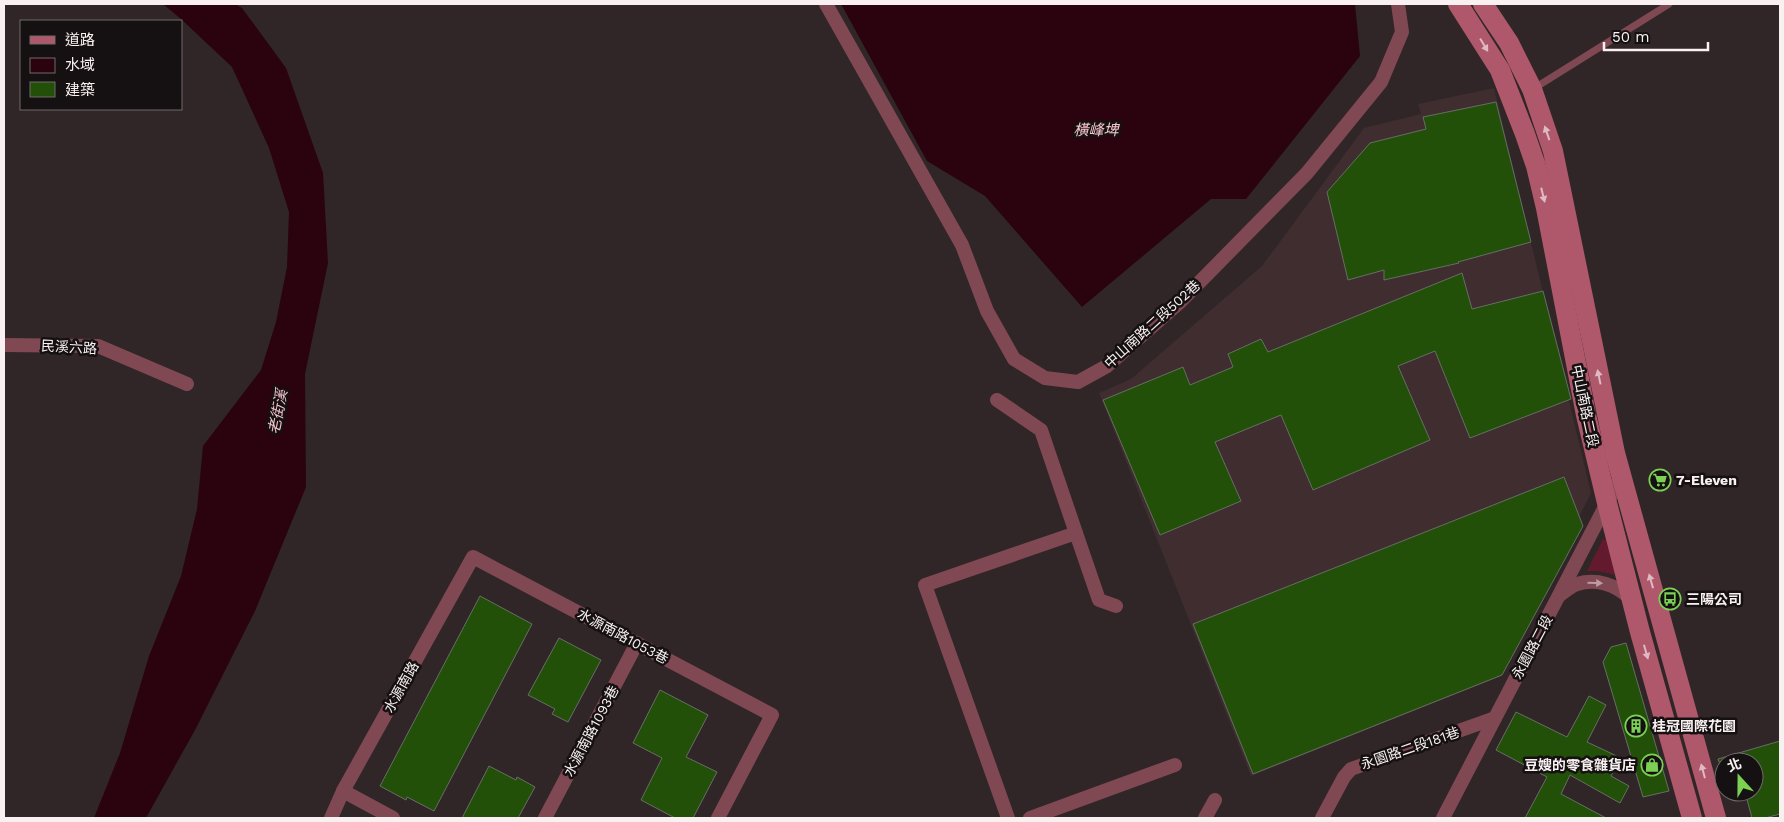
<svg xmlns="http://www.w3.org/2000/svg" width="1784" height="822" font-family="'Work Sans','Noto Sans TC',sans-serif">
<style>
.built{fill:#3f2d30}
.green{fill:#63192e}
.water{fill:#2a030e}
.building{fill:#235008;stroke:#676e65}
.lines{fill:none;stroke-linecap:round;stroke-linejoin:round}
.lane{stroke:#804853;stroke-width:7}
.street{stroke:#804853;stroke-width:14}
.secondary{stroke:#af576b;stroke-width:20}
.oneway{fill:#debac2}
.oneway2{fill:#bc9ca2}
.labels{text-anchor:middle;stroke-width:5;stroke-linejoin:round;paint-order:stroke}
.street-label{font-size:14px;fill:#f8f0f1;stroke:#151011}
.poi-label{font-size:14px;font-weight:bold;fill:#f8f0f1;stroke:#151011;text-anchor:start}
.water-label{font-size:15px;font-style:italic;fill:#f5c4cc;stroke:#151011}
</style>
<rect width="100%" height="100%" fill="#302627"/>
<polygon class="built" points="1494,88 1591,493 1499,677 1251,776 1099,393 1131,379 1262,266 1364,128 1421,114 1418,104"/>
<polygon class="green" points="1603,539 1606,540 1615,572 1614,575 1598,571 1587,571"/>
<g class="water">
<polygon points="163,4 235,4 242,8 286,68 323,173 328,263 305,374 306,487 255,611 195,730 146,818 94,818 120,753 149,656 181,576 197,509 203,446 261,370 276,322 287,267 289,212 269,148 232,67 181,19"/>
<polygon points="841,4 1355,4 1360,56 1246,199 1211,199 1082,307 985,196 927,161"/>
</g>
<g class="building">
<polygon points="1496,102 1531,242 1458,262 1459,263 1384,280 1384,270 1348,280 1327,192 1370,143 1426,129 1423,117"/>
<polygon points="1462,273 1472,309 1543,291 1571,399 1470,438 1435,351 1398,366 1430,440 1313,490 1281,415 1215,442 1241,501 1160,535 1103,400 1183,367 1190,385 1233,367 1228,354 1261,339 1268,352"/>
<polygon points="1564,477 1583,526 1502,675 1253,774 1193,624"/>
<polygon points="480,596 532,624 434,811 407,797 406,800 380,786"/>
<polygon points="559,638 601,660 568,722 552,714 555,709 528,695"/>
<polygon points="1626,643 1669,791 1643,797 1603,662 1611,647"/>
<polygon points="660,690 708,715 686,757 717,772 693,818 675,818 641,800 662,758 633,743"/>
<polygon points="1589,696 1606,705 1587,742 1621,758 1611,776 1629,786 1620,803 1570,775 1561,794 1606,818 1525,818 1547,777 1496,750 1516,712 1567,737"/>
<polygon points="1780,741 1780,814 1765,818 1752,818 1745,792 1754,792 1754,762 1719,762 1718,759"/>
<polygon points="489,766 516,780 517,777 535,787 518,818 462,818"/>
</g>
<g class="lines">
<polyline class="lane" points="1533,89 1669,4"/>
<g class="street">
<polyline points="826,4 962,245 987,311 1014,359 1045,378 1078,382 1107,366 1180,302 1307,173 1381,82 1402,32 1398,4"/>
<polyline points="4,345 98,346 187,384"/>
<polyline points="997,400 1041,430 1076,533"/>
<path d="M 1560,595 C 1565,591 1571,586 1577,584 C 1597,578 1616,585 1631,599"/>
<polyline points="343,791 393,818"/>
<polyline points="331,818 343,791 473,557 772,715 718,818"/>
<polyline points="545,818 637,643"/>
<polyline points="1008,818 925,585 1076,533 1099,600 1116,606"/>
<polyline points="1030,818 1175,765"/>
<polyline points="1205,818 1215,800"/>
<polyline points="1322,818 1344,777 1351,769 1495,718"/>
<polyline points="1443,818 1621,476"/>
</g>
<g class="secondary">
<polyline points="1458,4 1500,70 1525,134 1536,166 1546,208 1586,415 1607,503 1640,632 1692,818"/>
<polyline points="1483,4 1509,43 1532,89 1553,151 1615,453 1716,818"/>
</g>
</g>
<defs><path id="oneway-solid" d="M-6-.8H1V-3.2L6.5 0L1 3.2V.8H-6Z" transform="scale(1.25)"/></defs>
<g class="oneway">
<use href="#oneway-solid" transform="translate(1484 45) rotate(59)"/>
<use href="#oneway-solid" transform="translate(1547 133) rotate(-109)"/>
<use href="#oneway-solid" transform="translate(1543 195) rotate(76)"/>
<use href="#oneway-solid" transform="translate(1599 377) rotate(-102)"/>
<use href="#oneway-solid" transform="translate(1651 581) rotate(-106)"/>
<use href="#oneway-solid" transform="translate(1646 652) rotate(74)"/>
<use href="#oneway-solid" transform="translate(1703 771) rotate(-105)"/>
</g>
<use class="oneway2" href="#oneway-solid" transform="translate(1595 583) rotate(2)"/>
<defs>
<g id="supermarket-ring" transform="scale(1.125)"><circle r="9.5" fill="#151011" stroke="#7cd155" stroke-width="1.5"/><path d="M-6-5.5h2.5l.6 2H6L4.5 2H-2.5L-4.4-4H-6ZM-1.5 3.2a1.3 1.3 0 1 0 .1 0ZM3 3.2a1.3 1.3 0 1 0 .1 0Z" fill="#7cd155"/></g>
<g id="bus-ring" transform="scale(1.125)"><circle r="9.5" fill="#151011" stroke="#7cd155" stroke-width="1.5"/><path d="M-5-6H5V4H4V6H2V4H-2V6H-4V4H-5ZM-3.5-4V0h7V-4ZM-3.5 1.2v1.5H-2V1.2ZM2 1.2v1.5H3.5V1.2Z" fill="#7cd155"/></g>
<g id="building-ring" transform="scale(1.125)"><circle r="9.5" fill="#151011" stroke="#7cd155" stroke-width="1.5"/><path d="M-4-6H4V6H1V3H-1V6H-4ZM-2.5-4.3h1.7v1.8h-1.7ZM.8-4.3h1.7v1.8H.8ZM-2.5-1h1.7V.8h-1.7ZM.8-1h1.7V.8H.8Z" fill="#7cd155"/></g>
<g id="shop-ring" transform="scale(1.125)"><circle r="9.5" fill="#151011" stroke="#7cd155" stroke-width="1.5"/><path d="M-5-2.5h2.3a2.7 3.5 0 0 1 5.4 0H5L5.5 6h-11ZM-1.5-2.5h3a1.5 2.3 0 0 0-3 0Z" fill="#7cd155"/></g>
</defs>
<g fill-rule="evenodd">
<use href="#supermarket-ring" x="1660" y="480"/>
<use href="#bus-ring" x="1670" y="599"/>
<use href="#building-ring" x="1636" y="726"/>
<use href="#shop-ring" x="1652" y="765"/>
</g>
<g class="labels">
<g class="street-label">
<text transform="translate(1152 324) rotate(-42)" y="5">中山南路二段502巷</text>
<text transform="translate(69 347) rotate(3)" y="5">民溪六路</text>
<text transform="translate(1585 406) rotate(78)" y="5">中山南路二段</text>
<text transform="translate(623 636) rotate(28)" y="5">水源南路1053巷</text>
<text transform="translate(1532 647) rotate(-62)" y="5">永園路二段</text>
<text transform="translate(401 687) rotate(-61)" y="5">水源南路</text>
<text transform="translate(591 731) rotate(-62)" y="5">水源南路1093巷</text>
<text transform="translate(1410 748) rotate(-19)" y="5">永園路二段181巷</text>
</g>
<g class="poi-label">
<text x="1676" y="485">7-Eleven</text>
<text x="1686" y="604">三陽公司</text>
<text x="1652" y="731">桂冠國際花園</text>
<text x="1636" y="770" text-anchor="end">豆嫂的零食雜貨店</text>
</g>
<g class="water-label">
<text x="1096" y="135">橫峰埤</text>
<text transform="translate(278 412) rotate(-79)" y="5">老街溪</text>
</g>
</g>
<rect width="1784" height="822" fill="none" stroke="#f8f0f1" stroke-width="10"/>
<rect x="20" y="20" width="162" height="90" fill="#151011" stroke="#706a6b"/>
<rect x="30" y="36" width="25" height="8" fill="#af576b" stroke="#706a6b"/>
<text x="65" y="45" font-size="15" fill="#f8f0f1">道路</text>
<rect x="30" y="58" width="25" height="15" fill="#2a030e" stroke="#706a6b"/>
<text x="65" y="70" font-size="15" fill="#f8f0f1">水域</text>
<rect x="30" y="82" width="25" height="15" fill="#235008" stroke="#706a6b"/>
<text x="65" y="95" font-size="15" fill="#f8f0f1">建築</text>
<g transform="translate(1739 777) rotate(339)"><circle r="24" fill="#151011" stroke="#706a6b"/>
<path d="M0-4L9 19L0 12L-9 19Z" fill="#7cd155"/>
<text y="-8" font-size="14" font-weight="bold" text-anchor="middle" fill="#f8f0f1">北</text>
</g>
<path d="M1604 42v8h104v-8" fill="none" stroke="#f8f0f1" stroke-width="2.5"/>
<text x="1612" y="42" font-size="15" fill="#f8f0f1" stroke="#151011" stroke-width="4" paint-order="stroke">50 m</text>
</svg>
